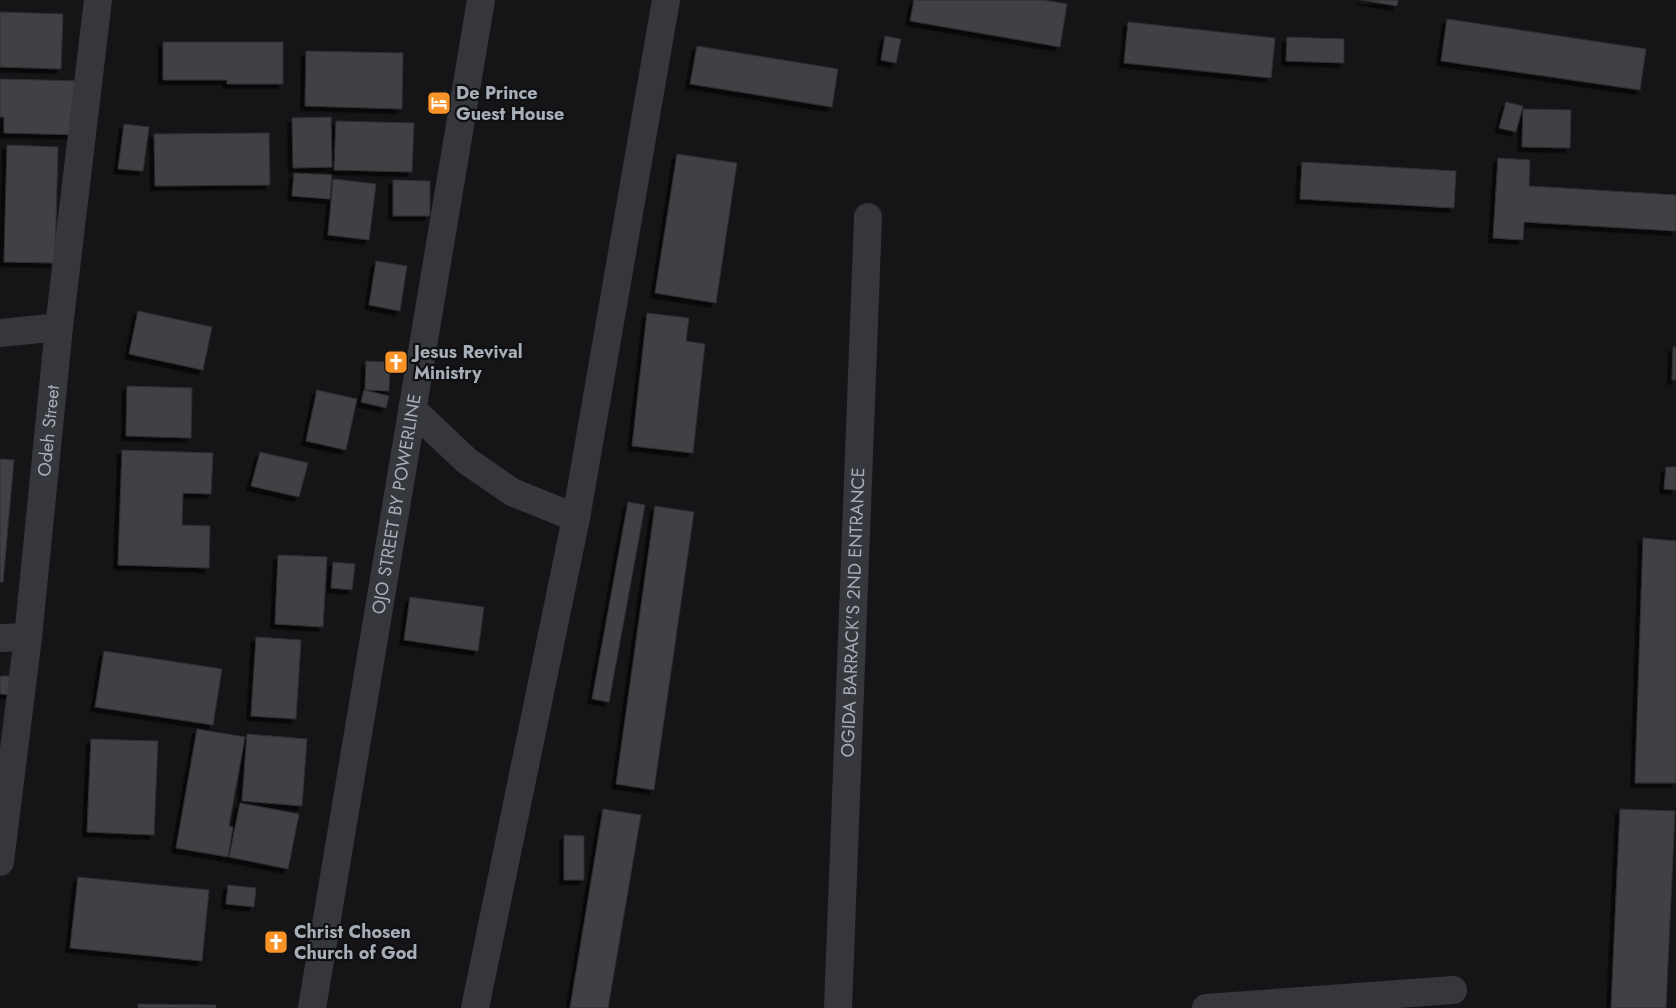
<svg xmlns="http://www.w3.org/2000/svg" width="1676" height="1008" font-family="Jost,sans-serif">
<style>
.building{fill:#3f4044;stroke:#2e2f33;filter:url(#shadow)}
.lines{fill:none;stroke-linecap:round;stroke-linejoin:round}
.minor{stroke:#35373c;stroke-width:28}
.labels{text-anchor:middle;stroke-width:4.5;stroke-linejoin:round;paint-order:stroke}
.poi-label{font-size:18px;font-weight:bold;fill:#a6aeb7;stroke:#101012;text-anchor:start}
.street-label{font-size:18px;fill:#a6aeb7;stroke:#101012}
</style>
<defs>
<filter id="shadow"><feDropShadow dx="-4.5" dy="4.5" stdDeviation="0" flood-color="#0009"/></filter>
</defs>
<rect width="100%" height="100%" fill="#151517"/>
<g class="building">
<polygon points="914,0 1043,0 1067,4 1060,47 910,21"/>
<polygon points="1361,0 1398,0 1397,6"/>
<polygon points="0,12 63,14 61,69 0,67"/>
<polygon points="1447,19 1646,49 1640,90 1441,61"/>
<polygon points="1128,22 1275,38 1271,78 1124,63"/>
<polygon points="885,36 901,39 896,63 881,60"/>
<polygon points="1287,37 1344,39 1344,63 1286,61"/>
<polygon points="163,42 283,42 283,84 227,84 227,80 163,80"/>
<polygon points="697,46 838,69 832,107 690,84"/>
<polygon points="306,51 403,53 402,109 305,106"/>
<polygon points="0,79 83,81 82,135 4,133 4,117 0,117"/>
<polygon points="1506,102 1523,106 1516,132 1499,128"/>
<polygon points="1523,109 1571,110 1570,148 1522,147"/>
<polygon points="331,117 332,167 293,168 292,118"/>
<polygon points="336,121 414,123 412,172 334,170"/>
<polygon points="124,124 149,127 143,171 118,169"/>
<polygon points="269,133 270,185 155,186 154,134"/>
<polygon points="7,145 58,147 55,263 4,262"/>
<polygon points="677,154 737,163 716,303 655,293"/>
<polygon points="1498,158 1530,160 1529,186 1676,195 1676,231 1524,222 1523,240 1493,238"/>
<polygon points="1302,162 1456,171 1454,208 1300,199"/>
<polygon points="294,173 332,175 330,199 292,196"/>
<polygon points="333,179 376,184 369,240 328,235"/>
<polygon points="393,180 430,181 430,216 393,216"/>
<polygon points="376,261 407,266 400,311 369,305"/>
<polygon points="138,311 212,327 203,370 129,354"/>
<polygon points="647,313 689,318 686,341 705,344 693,453 632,446"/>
<polygon points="1673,347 1676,347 1676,380 1672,380"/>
<polygon points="366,361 390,362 389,391 365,390"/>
<polygon points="127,386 192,388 191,438 126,436"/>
<polygon points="317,390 357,399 346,450 306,441"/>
<polygon points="364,390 389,396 386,408 361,402"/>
<polygon points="122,450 213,453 211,494 183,493 182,525 210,526 209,568 118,565"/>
<polygon points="260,452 308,463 299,497 251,486"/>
<polygon points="0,459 14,460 3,582 0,582"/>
<polygon points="1666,467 1676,467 1676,490 1664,489"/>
<polygon points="628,502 645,505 609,702 592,699"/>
<polygon points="655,506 694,512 654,790 616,784"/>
<polygon points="1643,538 1676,541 1676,783 1635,783"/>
<polygon points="278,555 327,557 323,627 275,624"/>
<polygon points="333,562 355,564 352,590 331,588"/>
<polygon points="410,597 484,607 478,651 404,640"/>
<polygon points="256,637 301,640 296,719 251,716"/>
<polygon points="104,651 222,669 213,725 95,707"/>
<polygon points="0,676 18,676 17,695 0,694"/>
<polygon points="197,729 245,737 229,826 233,827 228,857 176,848"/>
<polygon points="247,734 307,739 302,806 242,801"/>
<polygon points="91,739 158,741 154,835 87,832"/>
<polygon points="240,803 299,814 288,869 229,857"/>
<polygon points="603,809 641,815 608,1008 570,1008"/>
<polygon points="1620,809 1675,811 1666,1008 1611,1008"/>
<polygon points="564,835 584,836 584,880 564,880"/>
<polygon points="78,877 209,890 202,961 70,948"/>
<polygon points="228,885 256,888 254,907 226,904"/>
<polygon points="138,1004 216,1005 216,1008 138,1008"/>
</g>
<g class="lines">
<g class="minor">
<polyline points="0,333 59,327"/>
<polyline points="412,409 467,461 512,492 576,518"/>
<polyline points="0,638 28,637"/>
<path id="s1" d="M 0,862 L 28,637 L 59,327 L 98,0"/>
<path id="s2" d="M 312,1008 L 481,0"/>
<polyline points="475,1008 576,518 666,0"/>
<path id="s3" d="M 838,1008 L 868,217"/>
<polyline points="1206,1008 1453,990"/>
</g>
</g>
<defs>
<g id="hotel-square" transform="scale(1.25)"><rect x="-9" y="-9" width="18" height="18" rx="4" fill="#fa9429" stroke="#101012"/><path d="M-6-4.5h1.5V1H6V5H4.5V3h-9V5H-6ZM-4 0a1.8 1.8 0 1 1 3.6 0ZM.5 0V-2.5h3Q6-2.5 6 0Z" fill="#fff"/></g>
<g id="church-square" transform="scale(1.25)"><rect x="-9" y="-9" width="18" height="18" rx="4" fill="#fa9429" stroke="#101012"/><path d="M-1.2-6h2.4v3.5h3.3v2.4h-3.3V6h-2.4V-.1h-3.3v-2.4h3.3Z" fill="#fff"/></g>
</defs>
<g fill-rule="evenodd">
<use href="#hotel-square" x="439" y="103"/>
<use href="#church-square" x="396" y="362"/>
<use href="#church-square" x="276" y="942"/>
</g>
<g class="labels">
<g class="poi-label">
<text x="456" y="99">De Prince<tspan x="456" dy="21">Guest House</tspan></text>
<text x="414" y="358">Jesus Revival<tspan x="414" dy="21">Ministry</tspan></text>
<text x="294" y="938">Christ Chosen<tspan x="294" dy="21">Church of God</tspan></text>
</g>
<g class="street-label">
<text dy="6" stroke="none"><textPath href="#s1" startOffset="434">Odeh Street</textPath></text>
<text dy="6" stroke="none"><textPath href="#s2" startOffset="511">OJO STREET BY POWERLINE</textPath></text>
<text dy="6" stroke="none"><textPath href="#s3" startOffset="396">OGIDA BARRACK'S 2ND ENTRANCE</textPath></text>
</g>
</g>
</svg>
